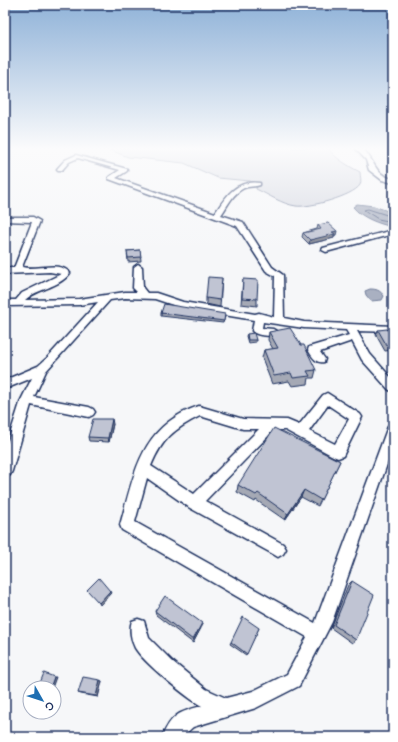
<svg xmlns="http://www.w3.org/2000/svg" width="398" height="742" font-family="'Balsamiq Sans',sans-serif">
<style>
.green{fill:#d6d9e2;stroke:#7884a0}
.water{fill:#a9b0c1;stroke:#707c99}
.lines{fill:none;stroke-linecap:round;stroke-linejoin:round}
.shore{stroke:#546386;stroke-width:1}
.minor-casing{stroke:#1b2f5e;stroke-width:3}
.minor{fill:#fff;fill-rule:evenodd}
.wall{fill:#a5a9b5;stroke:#1b2f5e}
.shaded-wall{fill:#868994;stroke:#1b2f5e}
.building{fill:#c0c4d3;stroke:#1b2f5e}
</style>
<rect width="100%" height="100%" fill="#f6f7f9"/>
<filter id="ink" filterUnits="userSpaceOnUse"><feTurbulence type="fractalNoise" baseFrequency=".025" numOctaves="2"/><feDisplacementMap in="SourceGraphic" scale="8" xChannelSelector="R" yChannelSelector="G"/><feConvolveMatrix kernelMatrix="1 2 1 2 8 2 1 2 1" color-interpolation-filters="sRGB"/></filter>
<g filter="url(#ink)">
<path class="green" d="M 105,148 L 329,148 C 331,156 352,168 360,172 C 360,176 362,181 360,185 C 353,196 309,208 296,206 C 282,204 269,195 256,189 L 257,184 L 250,181 L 218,178 L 184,163 L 128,157 Z"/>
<g class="water">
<path d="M 357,204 L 374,206 L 393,213 L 393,227 C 379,224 362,218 353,207 Z"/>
<path d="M 370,289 C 376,289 380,290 384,296 L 382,300 L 371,301 L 366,295 L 365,291 Z"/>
</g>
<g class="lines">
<polyline class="shore" points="393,217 368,209 364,210 378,219 393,222"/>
<g class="minor-casing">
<g id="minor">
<path d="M 355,148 L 362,148 C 376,161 373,174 393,179 L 393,183 L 382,180 L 369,170 L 366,160 Z"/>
<path d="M 76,155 L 127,169 L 127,171 L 116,178 L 215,213 C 226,196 237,179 260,183 L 260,185 C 255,187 249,186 244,188 C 233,193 228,205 221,215 L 243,222 L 272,267 L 283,275 L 284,318 L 304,322 L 393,326 L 393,332 L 357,331 L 370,354 L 393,380 L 393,391 L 389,390 L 362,360 L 352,341 L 320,352 L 325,359 L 324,362 C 316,364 312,356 308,350 L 309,347 L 349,335 L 346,330 L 304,328 L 263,322 L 262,328 L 273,329 L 278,332 C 273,338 257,336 252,331 L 254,320 L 182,308 L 155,299 L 125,298 L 110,300 L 46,371 L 34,397 L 89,407 L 93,409 L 95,412 L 93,415 L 89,417 L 31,405 L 12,471 L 10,475 L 5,477 L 5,450 L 21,400 L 32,378 L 5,389 L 5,380 L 38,366 L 47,358 L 98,302 L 79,305 L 5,306 L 5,300 L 16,300 L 22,293 L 61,274 L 50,272 L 5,274 L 5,268 L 14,268 L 32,222 L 5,221 L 5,217 L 33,217 L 40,221 L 22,267 C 37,271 59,260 70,273 C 59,288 38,288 25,300 L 79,299 L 125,292 L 137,292 L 133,288 L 134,267 L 138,264 L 142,267 L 143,288 L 147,293 L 156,293 L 183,302 L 255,314 L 259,313 L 274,317 L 275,276 L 266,271 L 237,226 L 109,179 L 109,177 L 120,170 L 78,158 L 69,162 L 62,170 L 58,170 L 57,169 L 65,160 Z"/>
<polygon points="393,230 393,234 326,252 322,250 323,248"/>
<path d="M 327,393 L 360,414 L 362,417 L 343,456 L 338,458 L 333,456 L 285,430 L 274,430 L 205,501 L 283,544 L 286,549 L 283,554 L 278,557 L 273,554 L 190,508 L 147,478 L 135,522 L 315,623 L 387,429 L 389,425 L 393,424 L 393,447 L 332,622 L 299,686 L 256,708 L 193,727 L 182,737 L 162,737 C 172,714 179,712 202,706 C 187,698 143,662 135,648 C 131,640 129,629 132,621 L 138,619 L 144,621 L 149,638 L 172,661 L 206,689 L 226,698 L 253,691 L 287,674 L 307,637 L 122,530 L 120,525 C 135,473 140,426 199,406 L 243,419 L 287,420 L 299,425 L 323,395 ZM 328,405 L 349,419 L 335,444 L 309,431 ZM 200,416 L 243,429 L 259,429 L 194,494 L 151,466 C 162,439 174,429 200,416 Z"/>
</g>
</g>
<use href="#minor" class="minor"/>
</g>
<g class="wall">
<polygon points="318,225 336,235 334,235 334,238 309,244 302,237 303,233 317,229"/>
<polygon points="140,250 141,261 128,262 127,251"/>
<polygon points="222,278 220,307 206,304 206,298"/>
<polygon points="243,279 257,299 257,306 241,304"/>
<polygon points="161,313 225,317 223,323 161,316"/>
<polygon points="378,330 393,340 393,350 385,351 376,335"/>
<polygon points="269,332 316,370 314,378 309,378 308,384 292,386 289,381 272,384 262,358 264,350 273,349 268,340"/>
<polygon points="247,334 256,340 256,342 248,343 246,336"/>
<polygon points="113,424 109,442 89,441 88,437"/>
<polygon points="340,461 318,506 301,497 285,520 256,500 255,502 237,492 238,485"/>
<polygon points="352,581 356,640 352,643 331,628 348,585"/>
<polygon points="155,611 202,626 193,643 156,615"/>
<polygon points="259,628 246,655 230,644 231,642"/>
<polygon points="102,681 98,697 81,694 78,693"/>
</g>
<g class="shaded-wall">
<polygon points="337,231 336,235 334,235 334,238 309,244 310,240"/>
<polygon points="112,419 113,424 109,442 108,438"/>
<polygon points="304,490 301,497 285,520 288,514"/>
<polygon points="110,591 111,593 100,605 99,603"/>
<polygon points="202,623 202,626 193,643 193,640"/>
<polygon points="54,677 56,677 52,688 50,688"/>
<polygon points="100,680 102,681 98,697 96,696"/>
</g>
<g class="building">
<polygon points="328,223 337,231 332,232 335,234 310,240 303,233 321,229 318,225"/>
<polygon points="140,250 141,257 128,258 127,251"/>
<polygon points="208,277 222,278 220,300 206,298"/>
<polygon points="243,279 258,280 257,299 242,298"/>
<polygon points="164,304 225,314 224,321 161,313"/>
<polygon points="290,328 301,345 304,345 316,370 307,371 310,376 293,378 291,373 274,376 264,350 278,348 269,332"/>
<polygon points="387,329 393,340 393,346 387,346 378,330"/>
<polygon points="254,333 256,340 248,340 247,334"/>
<polygon points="93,419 112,419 108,438 88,437"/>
<polygon points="274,428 340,461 321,500 304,490 288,514 258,493 256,495 238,485"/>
<polygon points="99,578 110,591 99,603 87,590"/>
<polygon points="352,581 374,595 356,640 334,625"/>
<polygon points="165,596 202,623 193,640 155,611"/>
<polygon points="243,617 259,628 247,654 231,642"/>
<polygon points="44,673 54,677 50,688 38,688"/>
<polygon points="83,677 100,680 96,696 78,693"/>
</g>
</g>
<linearGradient id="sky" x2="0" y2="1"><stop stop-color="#8fb2d8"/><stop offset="0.59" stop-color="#fbfbfc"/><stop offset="1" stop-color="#fbfbfc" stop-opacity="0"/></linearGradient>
<rect width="398" height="252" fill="url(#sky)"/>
<rect width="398" height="742" fill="none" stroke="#fff" stroke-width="20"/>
<rect x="10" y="10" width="378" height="722" fill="none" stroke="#1b2f5e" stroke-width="1.5" filter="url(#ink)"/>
<g transform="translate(42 700) rotate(129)"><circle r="19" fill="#ffffff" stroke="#a4acbf"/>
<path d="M0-3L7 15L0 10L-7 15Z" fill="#1f6fb2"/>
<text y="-6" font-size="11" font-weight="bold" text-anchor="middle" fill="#1b2f5e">С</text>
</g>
</svg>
